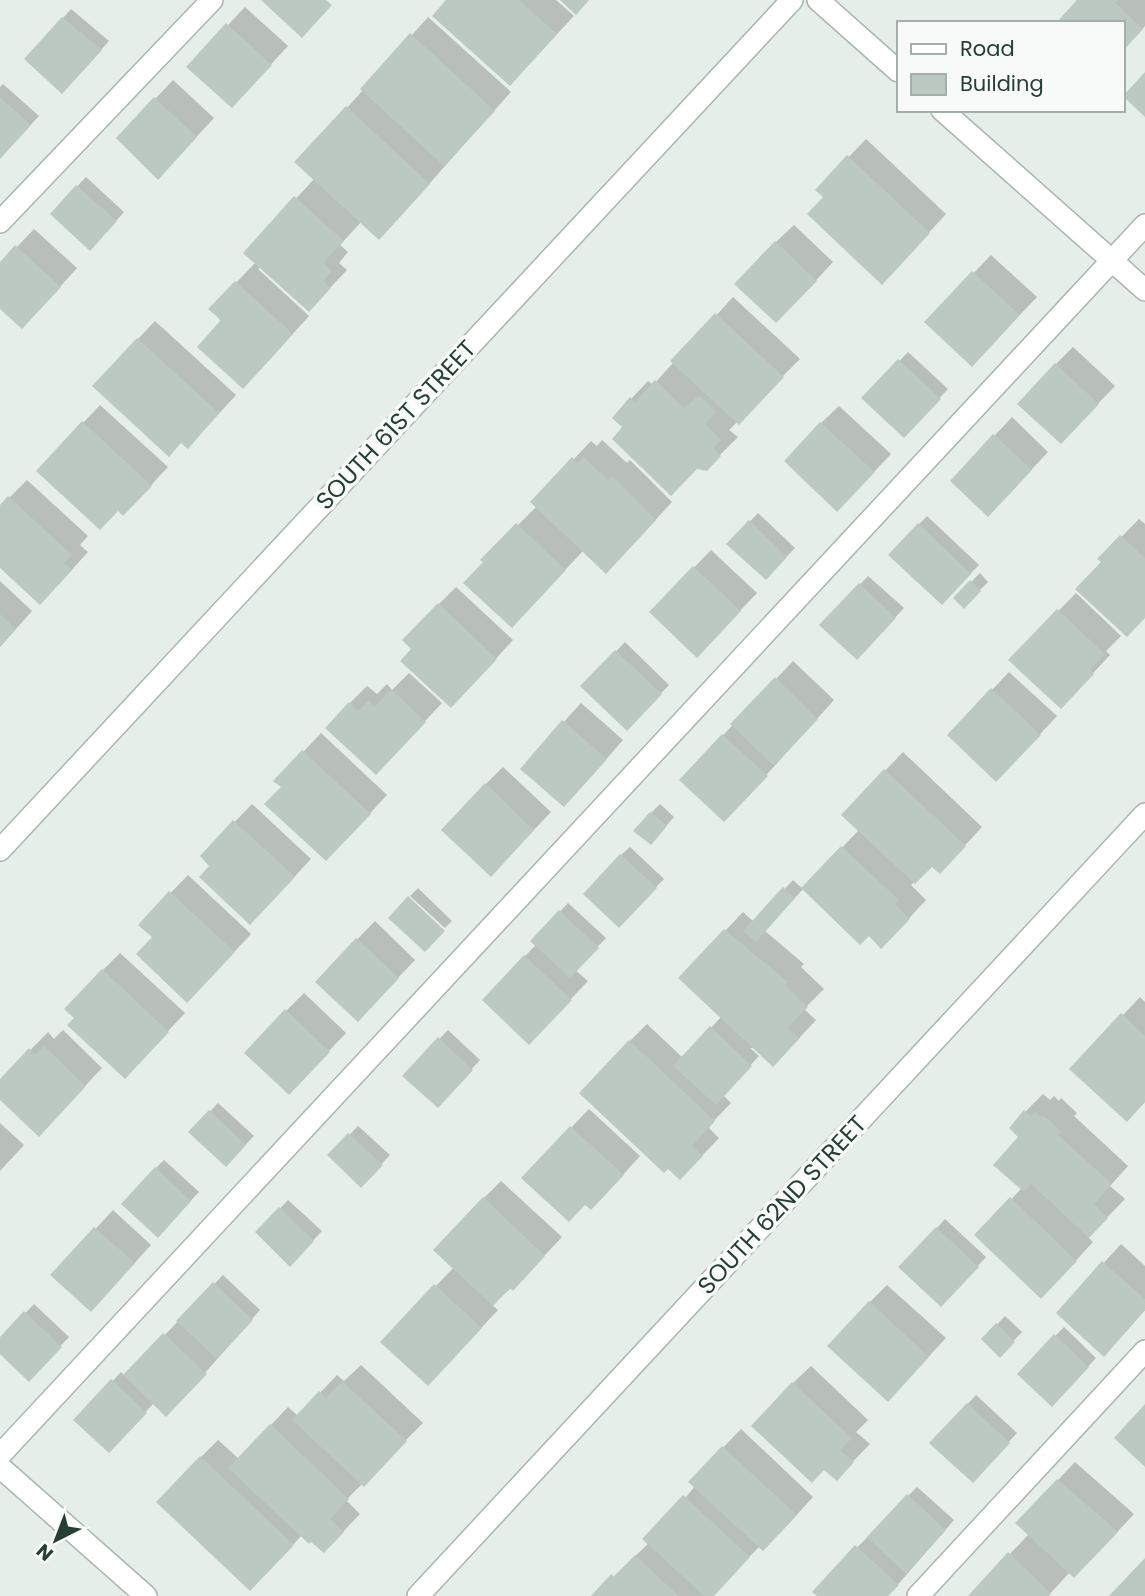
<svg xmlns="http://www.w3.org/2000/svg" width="1145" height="1596" font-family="Poppins,sans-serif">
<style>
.shadow{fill:#0003}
.building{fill:#bbc9c2}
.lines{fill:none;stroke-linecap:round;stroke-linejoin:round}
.service-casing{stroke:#a9b6af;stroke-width:24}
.minor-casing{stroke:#a9b6af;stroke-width:24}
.service{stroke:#fff;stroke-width:21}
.minor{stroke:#fff;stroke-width:21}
.labels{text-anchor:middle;stroke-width:7;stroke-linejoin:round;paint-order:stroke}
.street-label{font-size:24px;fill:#263f35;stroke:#f7faf8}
</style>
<rect width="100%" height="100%" fill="#e6eee9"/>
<g class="shadow">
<polygon points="448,0 556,0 574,16 527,66"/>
<polygon points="1079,0 1145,0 1145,26 1122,51 1122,23"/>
<polygon points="245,7 288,46 249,88 228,25"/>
<polygon points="71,9 109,41 71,83 63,18"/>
<polygon points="428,17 511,92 397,220 362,221 340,245 348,252 339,263 347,270 326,292 261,266 258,269 309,316 261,369 211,309 256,262 246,253 315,178 347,108"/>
<polygon points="173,80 214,118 175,160 118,138"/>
<polygon points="3,84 39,116 0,158 0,87"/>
<polygon points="866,139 946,214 899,265 817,190"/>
<polygon points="86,177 124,212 99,240 52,213"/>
<polygon points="794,225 833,262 794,304 776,242"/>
<polygon points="34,229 77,268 40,309 0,307 0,265"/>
<polygon points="991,255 1037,297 989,347 927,322"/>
<polygon points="733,297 800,359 729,430 738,437 706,469 625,427 631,399 648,381 653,385"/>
<polygon points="155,321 236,395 205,429 138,339"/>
<polygon points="1073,347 1115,386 1078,424 1056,364"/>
<polygon points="908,352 948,389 904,436 864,398"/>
<polygon points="100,405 168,467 141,496 83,423"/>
<polygon points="839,406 891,454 855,492 821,423"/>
<polygon points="1012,417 1048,452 1006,497 952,481"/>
<polygon points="602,440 627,463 630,460 672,502 624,554 584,550 529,608 483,560 537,506 533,502 591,441 597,446"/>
<polygon points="27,480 88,536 80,545 88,552 58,585 0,566 0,507"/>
<polygon points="758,513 795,548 766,578 729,544"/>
<polygon points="927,516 979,565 942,602 890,555"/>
<polygon points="1139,519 1145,524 1145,616 1100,559"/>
<polygon points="711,550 757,593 714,638 651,612"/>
<polygon points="980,573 988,582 964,606 955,598"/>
<polygon points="868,576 904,608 857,658 822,625"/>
<polygon points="0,581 32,611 0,647"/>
<polygon points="456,587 513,640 469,688 414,649 439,604"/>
<polygon points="1076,593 1121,636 1106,651 1110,655 1078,689 1010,660"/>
<polygon points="625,642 669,685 627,729 583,686"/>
<polygon points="793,661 834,700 742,802 681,780"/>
<polygon points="1009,672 1057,716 1014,762 992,690"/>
<polygon points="409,673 442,703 393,755 350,703 367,686 377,694 387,684 392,690"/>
<polygon points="581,703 623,740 581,788 522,768"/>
<polygon points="321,733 387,795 344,841 276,781"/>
<polygon points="903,752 982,827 957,854 932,865 911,885 926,900 899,929 869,934 803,888 859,830 843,815"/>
<polygon points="503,767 551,812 508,857 486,784"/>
<polygon points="252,804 311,859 268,905 202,856"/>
<polygon points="660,804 674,817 659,834 651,813"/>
<polygon points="630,847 664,879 619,926 621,855"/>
<polygon points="188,875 251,934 205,983 141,924"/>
<polygon points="793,880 803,889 765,931 804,964 801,967 824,989 804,1009 816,1020 791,1047 750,1048 759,1056 723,1095 731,1103 708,1127 719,1138 698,1160 630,1041 647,1024 683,1058 722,1016 681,978 743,912 754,922"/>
<polygon points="418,888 452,921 445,928 410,896"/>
<polygon points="568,903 606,938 575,970 588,981 546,1025 525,956 537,944 533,941"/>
<polygon points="375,921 415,960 375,1002 317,981"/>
<polygon points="120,953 185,1013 142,1059 103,970"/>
<polygon points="304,993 346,1033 306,1075 286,1011"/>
<polygon points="1140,997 1145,1002 1145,1102 1126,1120 1123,1015"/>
<polygon points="63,1030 102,1068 56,1117 0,1098 0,1081 48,1032 54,1039"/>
<polygon points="448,1030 480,1060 446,1097 404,1076"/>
<polygon points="1043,1094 1050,1100 1054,1096 1059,1101 1061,1098 1077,1113 1074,1116 1128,1166 1110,1186 1125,1199 1088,1237 1093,1242 1059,1279 977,1235 1022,1188 1021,1136 1026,1111"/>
<polygon points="218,1103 254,1136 226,1165 191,1132"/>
<polygon points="589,1109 640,1156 609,1190 523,1178"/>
<polygon points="0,1123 24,1145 0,1171"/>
<polygon points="358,1126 390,1155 361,1186 330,1155"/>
<polygon points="164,1160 199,1192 166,1227 156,1168"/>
<polygon points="501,1181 562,1237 530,1271 492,1305 498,1310 445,1367 436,1286 454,1267 484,1198"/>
<polygon points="288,1200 322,1231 290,1265 258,1232"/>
<polygon points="113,1210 151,1245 108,1292 53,1275"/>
<polygon points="945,1219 986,1257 950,1296 937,1228"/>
<polygon points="1121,1244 1145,1266 1145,1310 1121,1337 1058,1313"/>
<polygon points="223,1275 260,1310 183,1398 154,1403 109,1451 76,1420 121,1372 125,1376"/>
<polygon points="887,1285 946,1338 905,1382 870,1302"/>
<polygon points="34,1304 69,1337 29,1379 0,1352 0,1340"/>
<polygon points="1005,1316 1022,1332 1000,1355 983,1339"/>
<polygon points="1064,1327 1096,1358 1061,1396 1019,1374"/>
<polygon points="361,1365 423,1423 346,1500 360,1514 341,1534 302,1535 268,1572 201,1457 218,1440 239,1459 288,1407 298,1416 337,1375 344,1381"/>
<polygon points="811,1366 868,1420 856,1432 870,1444 837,1478 825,1468 793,1383"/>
<polygon points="976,1395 1017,1433 981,1472 932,1443"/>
<polygon points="741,1429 813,1497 781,1532 760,1546 713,1594 715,1596 593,1596 649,1543 695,1486 690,1482"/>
<polygon points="1075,1462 1134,1514 1092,1559 1070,1572 1048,1596 970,1596 1029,1534 1058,1480"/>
<polygon points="917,1487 954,1520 888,1596 819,1596 814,1591"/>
</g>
<g class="building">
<polygon points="261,0 326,0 332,5 302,38"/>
<polygon points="446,0 519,0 557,34 510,86 432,16"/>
<polygon points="560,0 589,0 576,15"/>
<polygon points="1077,0 1118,0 1115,3 1143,29 1122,52 1122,23 1056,23"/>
<polygon points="62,17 102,50 62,94 24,59"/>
<polygon points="226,23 272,65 232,108 186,67"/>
<polygon points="410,33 495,111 444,166 360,89"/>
<polygon points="1145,72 1145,117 1123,96"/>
<polygon points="0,97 31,125 0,159"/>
<polygon points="154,97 197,137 158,180 116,138"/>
<polygon points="346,106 430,184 379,240 294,162"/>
<polygon points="847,155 930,233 882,285 807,214 823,197 815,190"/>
<polygon points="76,185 117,221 90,251 50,214"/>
<polygon points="294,196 344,241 323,263 332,271 323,281 331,288 309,312 243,253"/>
<polygon points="775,241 817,281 776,323 734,284"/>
<polygon points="15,245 61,287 22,329 0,309 0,262"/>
<polygon points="972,271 1020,315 972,367 924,322"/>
<polygon points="235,281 293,334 243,389 197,347 221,320 208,309"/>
<polygon points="715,313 784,377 739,425 670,361"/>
<polygon points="137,338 219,413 188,449 181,443 169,457 92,386"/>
<polygon points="898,359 941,399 904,438 861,398"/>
<polygon points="1055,363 1099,404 1061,444 1017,404"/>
<polygon points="655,380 684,408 699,395 716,412 705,424 721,440 713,448 721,456 707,471 697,469 671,496 612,439 622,427 612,418 630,397 635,402"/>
<polygon points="82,421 152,486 123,516 118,511 100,530 36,471"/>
<polygon points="820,422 875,472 837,512 784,461"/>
<polygon points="993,434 1032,470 988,517 950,481"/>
<polygon points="572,457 578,463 584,457 608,480 612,476 656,520 606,574 530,502"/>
<polygon points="8,496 72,555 64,563 72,570 40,605 0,568 0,505"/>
<polygon points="749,520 787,557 766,580 726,544"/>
<polygon points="516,523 566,570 512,628 463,583 483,562 480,560"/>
<polygon points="918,523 971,574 942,605 888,555"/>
<polygon points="1120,535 1145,558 1145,618 1127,637 1075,589 1101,562 1097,559"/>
<polygon points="693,566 741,611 697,658 649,612"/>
<polygon points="970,580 981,591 964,609 953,598"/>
<polygon points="859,583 896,618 857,660 819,625"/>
<polygon points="438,603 497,659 451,708 400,661 411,649 402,640"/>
<polygon points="1057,609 1105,654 1090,670 1094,674 1061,709 1008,660"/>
<polygon points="0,614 16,629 0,647"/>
<polygon points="615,650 662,694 627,731 580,686"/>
<polygon points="775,677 818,719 774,766 730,724"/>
<polygon points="991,688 1041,735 996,782 947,735"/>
<polygon points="391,689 426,722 376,775 325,728 349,702 358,711 369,700 374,707"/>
<polygon points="562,720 607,759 564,807 520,769"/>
<polygon points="722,734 768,776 724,822 679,780"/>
<polygon points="302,750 371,814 326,861 264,804 281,787 273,781"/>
<polygon points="884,769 966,846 940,874 932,867 915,884 841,815"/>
<polygon points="485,783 534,830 491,877 441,830"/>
<polygon points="650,812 667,826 651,845 633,831"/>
<polygon points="233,820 295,877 250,925 199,877 209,866 200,856"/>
<polygon points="841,846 899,900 895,904 910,919 881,949 869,936 860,945 801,888"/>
<polygon points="620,854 657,888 619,928 583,894"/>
<polygon points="783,887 795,898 756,942 743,931"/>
<polygon points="169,891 235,952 187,1003 136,954 152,937 138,925"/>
<polygon points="408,896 445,931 425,952 388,918"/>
<polygon points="559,910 599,948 570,978 530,941"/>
<polygon points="724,929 788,982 785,985 808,1007 788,1028 800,1038 773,1067 678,978"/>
<polygon points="356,938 399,978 358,1022 315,982"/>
<polygon points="524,955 572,1000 529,1045 482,1000"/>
<polygon points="102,969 169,1032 125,1079 67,1025 74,1018 64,1009"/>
<polygon points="285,1009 330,1052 289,1095 244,1053"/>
<polygon points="1121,1013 1145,1036 1145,1102 1127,1122 1069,1069"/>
<polygon points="710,1026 752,1066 716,1105 673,1066"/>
<polygon points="438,1037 473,1070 438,1108 402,1076"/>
<polygon points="629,1040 715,1121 692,1146 703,1156 680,1180 668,1169 664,1173 579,1093"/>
<polygon points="44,1046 86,1086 39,1137 0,1100 0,1079 29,1048 35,1055"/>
<polygon points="209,1110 246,1145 226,1167 188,1132"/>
<polygon points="1024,1110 1031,1116 1035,1112 1040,1117 1043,1115 1061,1131 1058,1135 1112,1184 1094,1204 1108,1218 1089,1238 1031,1184 1024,1192 993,1165 1018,1137 1009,1128"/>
<polygon points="570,1126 624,1175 591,1210 585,1205 569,1222 521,1178"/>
<polygon points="348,1133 383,1165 361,1188 327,1155"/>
<polygon points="155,1167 191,1201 158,1238 121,1204"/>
<polygon points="483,1197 545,1256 513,1291 510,1288 493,1306 433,1250"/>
<polygon points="1010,1197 1077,1261 1041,1299 974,1235"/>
<polygon points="279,1207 314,1241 290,1267 255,1232"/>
<polygon points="94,1227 135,1263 91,1312 50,1275"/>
<polygon points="936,1227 979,1267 941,1307 898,1267"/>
<polygon points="1102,1261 1145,1299 1145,1310 1104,1357 1056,1313"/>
<polygon points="213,1282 253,1320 217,1359 176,1321"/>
<polygon points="434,1284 482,1328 428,1386 380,1342"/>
<polygon points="869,1301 929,1357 888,1402 827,1346"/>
<polygon points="24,1311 62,1347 29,1382 0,1354 0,1337"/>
<polygon points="996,1323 1015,1342 1000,1358 981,1339"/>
<polygon points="163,1333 207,1374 166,1417 123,1375"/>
<polygon points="1054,1334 1089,1367 1052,1407 1017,1374"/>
<polygon points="111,1379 147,1413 109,1453 73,1420"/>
<polygon points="342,1381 407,1441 364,1487 292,1420 319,1391 326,1398"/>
<polygon points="792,1382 852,1438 840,1450 854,1462 837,1481 824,1470 812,1483 751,1426"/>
<polygon points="967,1403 1010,1443 973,1483 929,1443"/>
<polygon points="1145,1404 1145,1467 1114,1438"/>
<polygon points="270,1424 349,1499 330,1519 344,1532 324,1553 311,1542 309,1544 228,1468"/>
<polygon points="722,1446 797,1515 763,1551 688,1482"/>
<polygon points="200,1456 294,1545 250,1591 156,1502"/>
<polygon points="1057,1479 1118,1532 1074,1578 1015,1523"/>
<polygon points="907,1494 946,1530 906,1574 867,1537"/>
<polygon points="683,1495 750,1557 714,1596 704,1596 642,1539"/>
<polygon points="855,1545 899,1585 888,1596 817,1596 812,1592"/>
<polygon points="1008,1552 1051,1593 1049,1596 968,1596"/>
<polygon points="635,1555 679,1596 591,1596 611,1574 614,1577"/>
<polygon points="1145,1558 1145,1596 1109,1596"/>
</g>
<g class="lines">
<g class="service-casing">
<g id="service">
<polyline points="0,222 212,0"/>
<polyline points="0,1455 1145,225"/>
<polyline points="918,1596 1145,1351"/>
</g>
</g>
<g class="minor-casing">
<g id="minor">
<polyline points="818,0 898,71"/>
<polyline points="942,110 1145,290"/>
<polyline points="0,850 792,0"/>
<polyline points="0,1467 146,1596"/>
<polyline points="418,1596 1145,814"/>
</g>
</g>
<use href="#service" class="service"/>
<use href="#minor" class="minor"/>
</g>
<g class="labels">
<g class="street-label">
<text transform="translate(396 425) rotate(-47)" y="8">SOUTH 61ST STREET</text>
<text transform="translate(782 1205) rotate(-47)" y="8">SOUTH 62ND STREET</text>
</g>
</g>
<rect x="897" y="21" width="228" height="91" fill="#f7faf8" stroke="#a3afaa" stroke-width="2"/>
<rect x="911" y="44" width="35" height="10" fill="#ffffff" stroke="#a3afaa" stroke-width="2"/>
<text x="960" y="56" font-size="21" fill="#263f35">Road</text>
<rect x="911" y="74" width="35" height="21" fill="#bbc9c2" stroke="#a3afaa" stroke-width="2"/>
<text x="960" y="91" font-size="21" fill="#263f35">Building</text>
<g transform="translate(56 1540) rotate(222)" stroke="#f7faf8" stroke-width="5" paint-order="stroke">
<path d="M0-5L12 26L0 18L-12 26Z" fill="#263f35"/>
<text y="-10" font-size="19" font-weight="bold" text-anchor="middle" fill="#263f35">N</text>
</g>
</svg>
